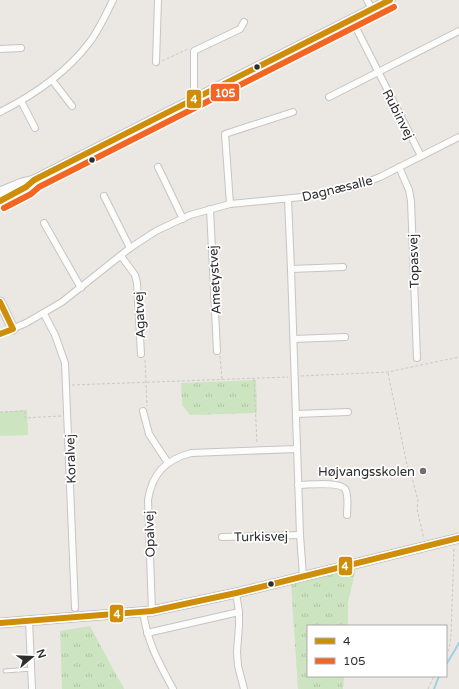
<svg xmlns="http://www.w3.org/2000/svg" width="459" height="689" font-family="'Varela Round',sans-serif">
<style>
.grass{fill:url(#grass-tufts)}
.park{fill:#cce4c0}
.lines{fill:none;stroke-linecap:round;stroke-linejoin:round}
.stream{stroke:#9dd0e8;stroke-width:2}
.lane-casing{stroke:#c6c4c4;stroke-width:5}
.street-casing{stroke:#c6c4c4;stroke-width:8}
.secondary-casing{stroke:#c6c4c4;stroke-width:11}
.path{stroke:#c9c9c8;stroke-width:1;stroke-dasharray:3 2;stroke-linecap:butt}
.lane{stroke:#fcfcfb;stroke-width:3}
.street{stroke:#fcfcfb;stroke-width:6}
.secondary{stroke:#fcfcfb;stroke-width:9}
.bus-1-casing{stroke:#fff;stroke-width:9}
.bus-2-casing{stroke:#fff;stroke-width:9}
.bus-1{stroke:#cf8e09;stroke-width:6}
.bus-2{stroke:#f26522;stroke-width:6}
.bus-dot{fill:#2e2e2e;stroke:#fff;stroke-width:1.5}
.poi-dot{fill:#706f6e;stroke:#fff;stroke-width:1.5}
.labels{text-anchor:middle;stroke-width:3.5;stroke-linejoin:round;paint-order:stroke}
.street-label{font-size:13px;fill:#2e2e2e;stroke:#fff}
.poi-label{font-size:13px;fill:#2e2e2e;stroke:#fff;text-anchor:end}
.line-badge{stroke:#fff;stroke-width:1.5}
.badge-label{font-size:11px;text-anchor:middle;font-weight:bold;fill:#fff}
</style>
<defs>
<pattern id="grass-tufts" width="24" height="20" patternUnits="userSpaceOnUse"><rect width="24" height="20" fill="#cce4c0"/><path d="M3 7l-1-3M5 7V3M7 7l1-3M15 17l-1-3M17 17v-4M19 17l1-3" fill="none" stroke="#b0c4a5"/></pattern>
</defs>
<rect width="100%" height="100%" fill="#ebe8e4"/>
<g class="grass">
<polygon points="256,380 257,413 190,415 182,405 181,383"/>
<polygon points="356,568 348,602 348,626 308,626 308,676 344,676 343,689 298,689 291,585"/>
<polygon points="90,626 124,689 62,689 60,631"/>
</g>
<polygon class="park" points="27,410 28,435 0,436 0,412"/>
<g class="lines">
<g class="stream">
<polyline points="446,665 459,643"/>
<polyline points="434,689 439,676"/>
</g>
<g class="lane-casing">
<polyline id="lane" points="5,671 31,669"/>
</g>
<g class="street-casing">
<g id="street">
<polyline points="367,0 372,9"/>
<polyline points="352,20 421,156"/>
<polyline points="0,49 21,48"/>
<polyline points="156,62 158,0"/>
<polyline points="52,80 72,106"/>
<polyline points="199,97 194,88 194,51 240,29 244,22"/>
<polyline points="329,97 459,31"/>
<polyline points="21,101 35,128"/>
<path d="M 0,112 C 34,95 66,73 89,43 C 99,30 106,14 113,0"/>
<polyline points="158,167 183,219"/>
<polyline points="399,167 409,190 411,201 417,358"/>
<polyline points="104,196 130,248"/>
<polyline points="288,199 291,269 300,535 303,576"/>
<polyline points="230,204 225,134 293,112"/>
<polyline points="210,209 217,351"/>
<polyline points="44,223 81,288"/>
<polyline points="121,256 135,275 137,283 141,354"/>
<polyline points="291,269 343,267"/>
<polyline points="44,314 55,335 65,363 75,608"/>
<polyline points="0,334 26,323 62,302 130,248 156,231 190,215 230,204 312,196 360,185 380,177 459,137"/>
<polyline points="294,339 345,337"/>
<polyline points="143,411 149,434 168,463"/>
<polyline points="296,414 348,412"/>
<path d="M 298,485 C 309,485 339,481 345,489 C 349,495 347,508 347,515"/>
<polyline points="222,537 300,535"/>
<polyline points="236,593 239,612 239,625 237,652 238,666 244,689"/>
<path d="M 152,611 L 148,500 C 152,474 165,460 191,453 L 297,449"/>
<path d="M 143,612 C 148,644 158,661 173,689"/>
<polyline points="29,620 32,689"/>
<polyline points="147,633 239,612"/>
</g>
</g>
<g class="secondary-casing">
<g id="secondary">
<polyline points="0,192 22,183 30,181"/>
<polyline points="0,201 26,187 34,180 390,0"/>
<polyline points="0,302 13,329"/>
<polyline points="0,623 152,611 236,593 459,538"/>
</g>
</g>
<g class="path">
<polyline points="162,61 188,49"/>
<polyline points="220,356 222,379"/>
<polyline points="145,360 147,406"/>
<polyline points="388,373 407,465 411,474 418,500 417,509 424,539"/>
<polyline points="301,376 388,372 459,357"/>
<polyline points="254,379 257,444"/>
<polyline points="72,385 288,377"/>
<polyline points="0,412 25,411 25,418 61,416"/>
<polyline points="446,656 449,649 451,636 454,547"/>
<polyline points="428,689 434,676"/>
</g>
<use href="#lane" class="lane"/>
<use href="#street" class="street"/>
<use href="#secondary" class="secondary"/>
<g class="bus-1-casing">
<g id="bus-1">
<polyline points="0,201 26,187 34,180 390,0"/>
<polyline points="0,302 13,329 0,334"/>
<polyline points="0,623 152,611 236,593 459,538"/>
</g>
</g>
<g class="bus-2-casing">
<polyline id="bus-2" points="4,208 31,194 39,187 394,7"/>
</g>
<use href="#bus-1" class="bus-1"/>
<use href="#bus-2" class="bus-2"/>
</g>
<g class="bus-dot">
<circle cx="257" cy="67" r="3.5"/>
<circle cx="92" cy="160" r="3.5"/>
<circle cx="271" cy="584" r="3.5"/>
</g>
<circle class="poi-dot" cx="423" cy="471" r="4"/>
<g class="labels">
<g class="street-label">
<text transform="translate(399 114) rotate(63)" y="5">Rubinvej</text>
<text transform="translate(337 188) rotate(-14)" y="5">Dagnæsalle</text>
<text transform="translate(413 261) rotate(-92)" y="5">Topasvej</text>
<text transform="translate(214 280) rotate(-93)" y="5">Ametystvej</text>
<text transform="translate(139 315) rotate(-93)" y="5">Agatvej</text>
<text transform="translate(70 459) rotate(-92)" y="5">Koralvej</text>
<text transform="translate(149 534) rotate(-92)" y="5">Opalvej</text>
<text transform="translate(261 536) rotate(-1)" y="5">Turkisvej</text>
</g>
<g class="poi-label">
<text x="415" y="476">Højvangsskolen</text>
</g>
</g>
<g class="line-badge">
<rect x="210" y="83" width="30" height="19" rx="4" fill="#f26522"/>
<rect x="186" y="89" width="16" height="20" rx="4" fill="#cf8e09"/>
<rect x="338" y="556" width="15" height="20" rx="4" fill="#cf8e09"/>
<rect x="109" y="604" width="15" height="19" rx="4" fill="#cf8e09"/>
</g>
<g class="badge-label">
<text x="225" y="97">105</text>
<text x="194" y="103">4</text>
<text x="345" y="570">4</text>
<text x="117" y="618">4</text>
</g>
<rect x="307" y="625" width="140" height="52" fill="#ffffff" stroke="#ababab"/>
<rect x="315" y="638" width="20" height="6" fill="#cf8e09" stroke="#ababab"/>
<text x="343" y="645" font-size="12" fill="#2e2e2e">4</text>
<rect x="315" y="658" width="20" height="6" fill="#f26522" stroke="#ababab"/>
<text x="343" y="665" font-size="12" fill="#2e2e2e">105</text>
<g transform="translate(32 657) rotate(71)" stroke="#ffffff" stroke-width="3" paint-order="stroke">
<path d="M0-3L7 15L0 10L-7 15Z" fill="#2e2e2e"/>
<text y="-6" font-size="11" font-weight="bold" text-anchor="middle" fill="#2e2e2e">N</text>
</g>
</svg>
